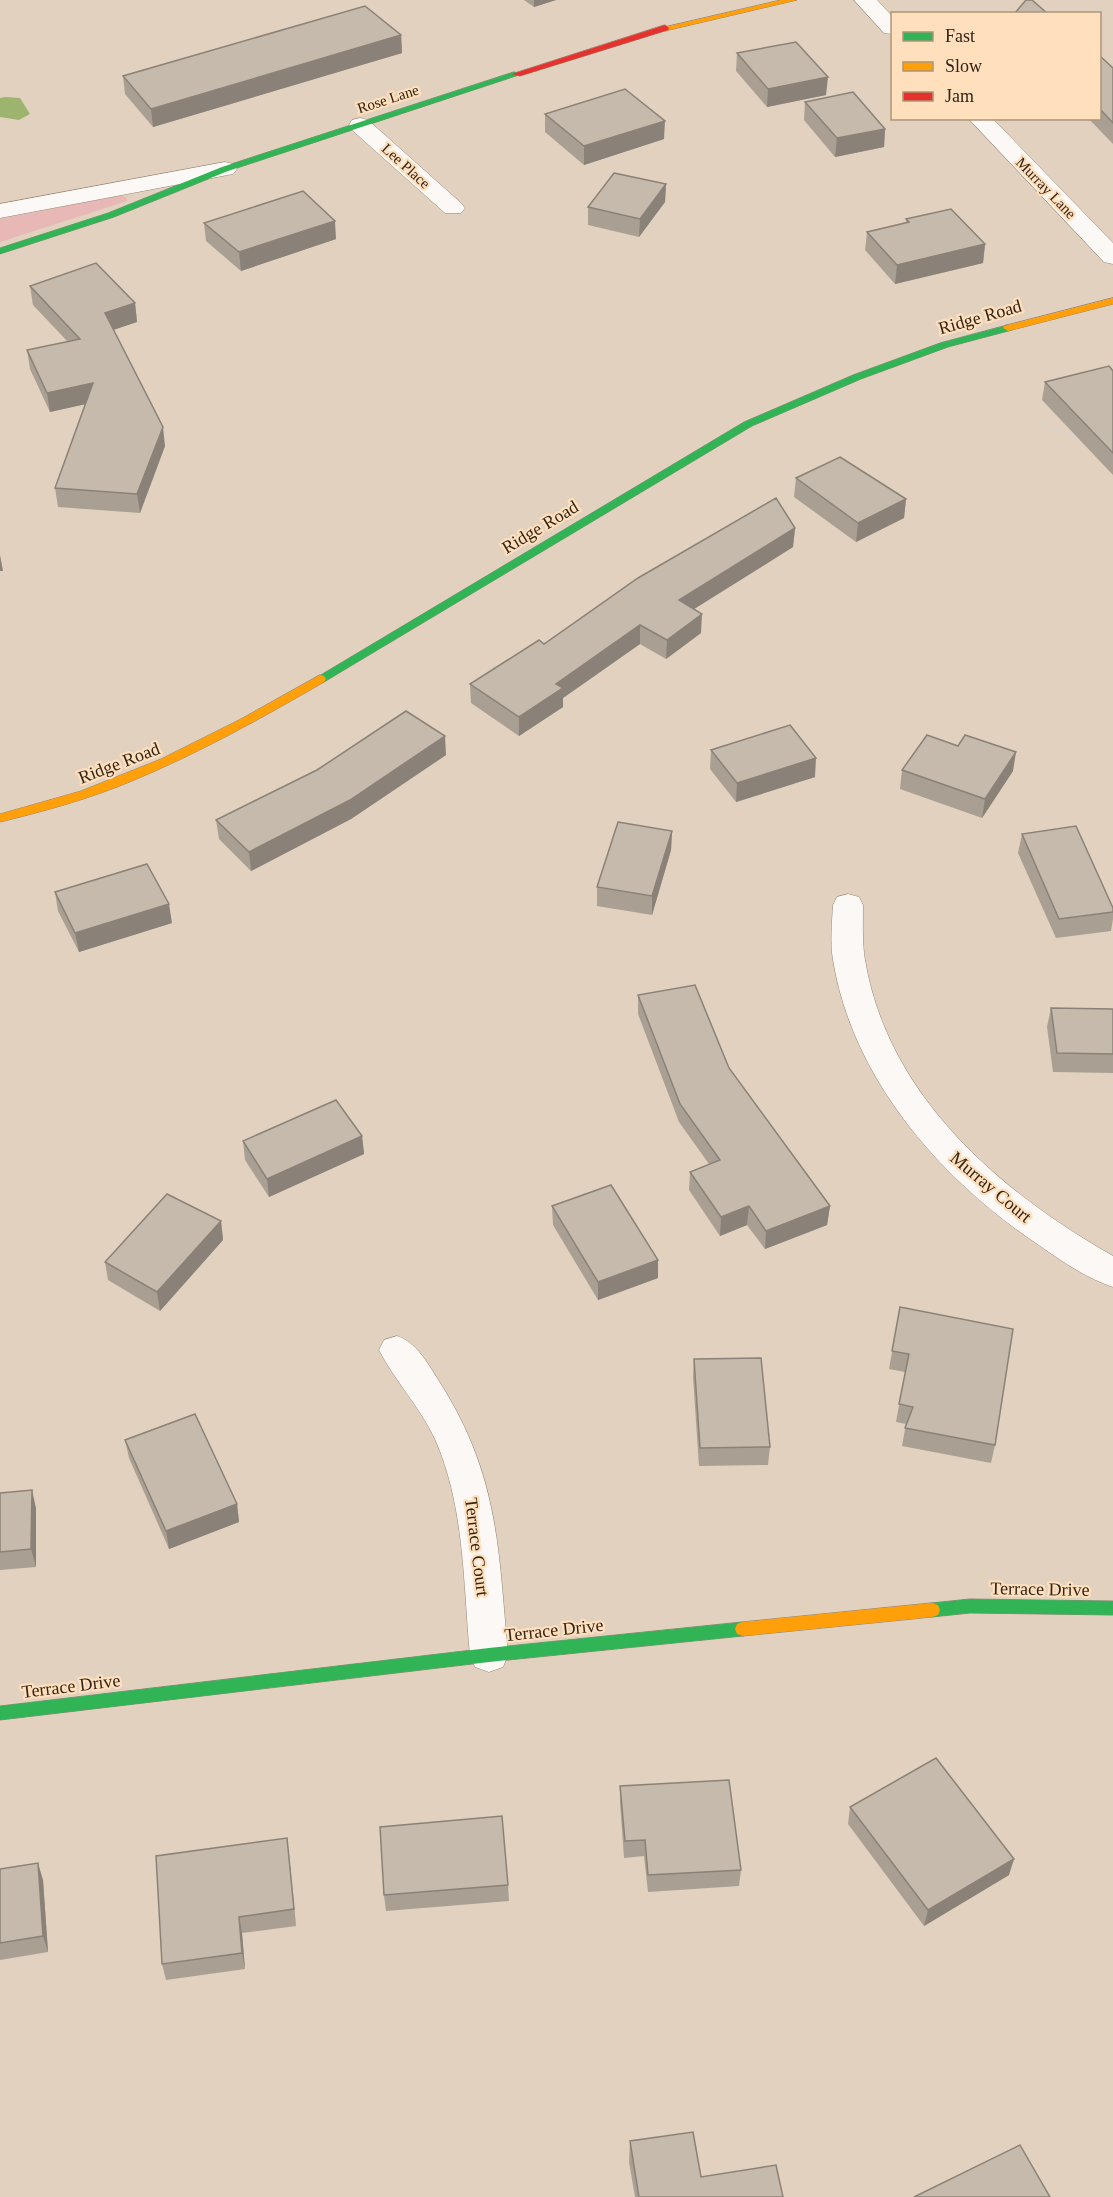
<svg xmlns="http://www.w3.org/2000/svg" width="1113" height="2197" font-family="'Times New Roman',serif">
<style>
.green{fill:#e8b8b6}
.water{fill:#9cb46d}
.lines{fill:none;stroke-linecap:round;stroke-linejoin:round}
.street-casing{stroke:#948779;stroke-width:1}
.fast-casing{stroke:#948779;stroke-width:1}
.slow-casing{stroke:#948779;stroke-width:1}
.jam-casing{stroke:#948779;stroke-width:1}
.path{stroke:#d8d3cc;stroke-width:3;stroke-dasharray:3 2;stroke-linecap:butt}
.street{fill:#fbf8f5;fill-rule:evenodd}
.fast{fill:#30b455;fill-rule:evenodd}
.slow{fill:#ff9f0a;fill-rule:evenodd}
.jam{fill:#e5322d;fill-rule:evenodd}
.wall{fill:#a9a093}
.shaded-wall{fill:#8a8278}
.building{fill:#c5baab;stroke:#8a8278;stroke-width:1.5}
.labels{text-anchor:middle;stroke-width:4.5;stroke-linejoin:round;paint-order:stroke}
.far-street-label{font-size:15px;fill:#312518;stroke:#ffdfbc}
.street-label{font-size:18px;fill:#312518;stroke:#ffdfbc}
</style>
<rect width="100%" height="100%" fill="#e2d1be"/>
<polygon class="green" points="119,195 126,197 127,201 0,242 0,219"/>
<polygon class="water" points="5,97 20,98 30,114 19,120 0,117 0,98"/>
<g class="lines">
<g class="street-casing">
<g id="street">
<polygon points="854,0 877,0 892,16 892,34 884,33"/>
<polygon points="360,118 368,120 461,203 465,208 461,213 445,213 352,130 349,125 352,120"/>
<polygon points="968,118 992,118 1113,243 1113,264 1104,262"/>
<polygon points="225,162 233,164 237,169 233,174 0,218 0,204"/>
<path d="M 848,894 L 859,897 L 863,905 C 863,923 862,942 865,960 C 888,1096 999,1191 1113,1256 L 1113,1287 C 1083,1277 1056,1257 1030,1239 C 936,1174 852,1076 833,960 C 830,942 832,923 833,905 L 837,897 Z"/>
<path d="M 397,1336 C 416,1342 426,1361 437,1378 C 499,1474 498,1546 508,1655 L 503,1667 L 489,1672 L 475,1667 L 470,1655 C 463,1583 465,1507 435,1439 C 420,1407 395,1381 379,1350 L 384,1340 Z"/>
</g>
</g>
<g class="fast-casing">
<g id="fast">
<polygon points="514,72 522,74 228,171 114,217 0,254 0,248 108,213 222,167"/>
<polygon points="1008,325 1013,328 1012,330 948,347 861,379 752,426 324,682 320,683 314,679 744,422 853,375 940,343"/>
<polygon points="970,1599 1113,1601 1113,1615 970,1613 932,1617 926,1615 924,1610 926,1605 932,1603"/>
<polygon points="743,1622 749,1624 751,1629 749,1634 743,1636 489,1662 0,1720 0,1706 489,1648"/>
</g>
</g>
<g class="slow-casing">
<g id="slow">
<polygon points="781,0 797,0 665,31 661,28"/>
<polygon points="1113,298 1113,304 1008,331 1003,328 1004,326"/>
<path d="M 320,675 L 324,676 L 326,679 L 324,682 C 262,718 199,753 132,781 C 89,799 45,811 0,822 L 0,814 L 81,791 L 161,759 L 239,720 Z"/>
<polygon points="932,1603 938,1605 940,1610 938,1615 932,1617 743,1636 737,1634 735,1629 737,1624 743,1622"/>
</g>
</g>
<g class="jam-casing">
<polygon id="jam" points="665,25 669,28 668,30 520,76 512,74"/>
</g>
<polyline class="path" points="1038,423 1080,438"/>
<use href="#street" class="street"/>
<use href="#fast" class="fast"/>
<use href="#slow" class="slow"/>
<use href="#jam" class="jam"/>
</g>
<g class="wall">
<polygon points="524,0 556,0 534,7"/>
<polygon points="401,35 402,53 153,127 125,94 123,76"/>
<polygon points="737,53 826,95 767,107 736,71"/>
<polygon points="1100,56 1113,68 1113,144 1088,118 1100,118"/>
<polygon points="805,102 885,129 884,147 835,157 804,120"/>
<polygon points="545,114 664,139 584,165 545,132"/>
<polygon points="666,184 665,202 639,237 588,225 588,207"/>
<polygon points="906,219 985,244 983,263 895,284 865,250 867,232 906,223"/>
<polygon points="204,223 336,239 241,271 206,241"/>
<polygon points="30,286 135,303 137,322 113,330 165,446 140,513 58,507 55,488 85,404 50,412 30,369 27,350 68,342 33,305"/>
<polygon points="1113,371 1113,475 1042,400 1045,382"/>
<polygon points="796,478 906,499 904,518 856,542 794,497"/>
<polygon points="795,528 793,547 694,609 701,633 666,659 640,644 563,698 563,707 519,736 471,703 470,684 544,644"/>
<polygon points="711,750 815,777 736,802 710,769"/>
<polygon points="446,755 351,819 251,871 219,839 216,820"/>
<polygon points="902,770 1013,771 982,818 900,789"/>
<polygon points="672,831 671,850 652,915 597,906 597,887"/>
<polygon points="1022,834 1113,908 1113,919 1111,931 1056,938 1018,853"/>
<polygon points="55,892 172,923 79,952 58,911"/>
<polygon points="638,995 729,1068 830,1206 827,1225 765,1249 747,1225 720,1236 689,1190 690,1172 709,1164 679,1122 638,1014"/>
<polygon points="1051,1008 1113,1009 1113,1073 1053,1072 1047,1027"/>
<polygon points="362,1136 364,1154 269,1197 245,1160 243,1141"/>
<polygon points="552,1206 658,1260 658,1278 598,1300 553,1225"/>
<polygon points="221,1221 223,1240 160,1311 108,1280 105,1262"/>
<polygon points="900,1307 995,1445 991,1463 902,1446 906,1424 896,1422 905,1372 889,1369"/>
<polygon points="694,1359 770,1447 768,1465 699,1466 693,1377"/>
<polygon points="125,1440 237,1504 239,1522 169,1549 129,1458"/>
<polygon points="0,1493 36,1508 36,1567 0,1570"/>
<polygon points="620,1786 741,1870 739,1886 648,1892 644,1856 624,1858 620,1802"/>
<polygon points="850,1807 1009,1875 924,1926 848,1824"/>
<polygon points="287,1838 296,1926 242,1933 245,1969 166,1980 162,1964"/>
<polygon points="0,1869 43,1880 48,1952 0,1960"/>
<polygon points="508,1885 509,1901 386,1911 384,1895"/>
<polygon points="630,2141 701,2177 783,2197 635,2197 629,2162"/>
</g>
<g class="shaded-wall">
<polygon points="534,0 556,0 534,7"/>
<polygon points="401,35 402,53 153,127 151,109"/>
<polygon points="828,77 826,95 767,107 768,89"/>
<polygon points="665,121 664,139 584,165 584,146"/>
<polygon points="885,129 884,147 835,157 837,138"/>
<polygon points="666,184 665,202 639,237 640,219"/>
<polygon points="335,221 336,239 241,271 239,252"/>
<polygon points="985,244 983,263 895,284 897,265"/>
<polygon points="135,303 137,322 107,332 105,313"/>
<polygon points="93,383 95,402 50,412 47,393"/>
<polygon points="163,427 165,446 140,513 137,494"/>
<polygon points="906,499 904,518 856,542 858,523"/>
<polygon points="795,528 793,547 678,619 679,600"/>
<polygon points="0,555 3,571 0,571"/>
<polygon points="702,614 701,633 666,659 667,640"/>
<polygon points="640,625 640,644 563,698 563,707 519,736 519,717 556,684"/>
<polygon points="445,736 446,755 351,819 251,871 249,852"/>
<polygon points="1016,752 1013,771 982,818 985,799"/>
<polygon points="816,758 815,777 736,802 737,783"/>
<polygon points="672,831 671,850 652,915 652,896"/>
<polygon points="169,904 172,923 79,952 75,933"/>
<polygon points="362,1136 364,1154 269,1197 267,1179"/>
<polygon points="749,1206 747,1225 720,1236 721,1217"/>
<polygon points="830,1206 827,1225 765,1249 766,1231"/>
<polygon points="221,1221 223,1240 160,1311 157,1292"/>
<polygon points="658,1260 658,1278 598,1300 598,1282"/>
<polygon points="32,1490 36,1508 36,1567 31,1549"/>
<polygon points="237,1504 239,1522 169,1549 166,1531"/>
<polygon points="287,1838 289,1855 296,1926 294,1909"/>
<polygon points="1014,1859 1009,1875 924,1926 928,1910"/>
<polygon points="38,1863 43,1880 48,1952 43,1936"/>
<polygon points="239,1917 242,1933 245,1969 242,1953"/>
</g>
<g class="building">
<polygon points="1026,0 1032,0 1048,14 1014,14"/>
<polygon points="365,6 401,35 151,109 123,76"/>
<polygon points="796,42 828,77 768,89 737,53"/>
<polygon points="1100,56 1113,68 1113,123 1100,109"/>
<polygon points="625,89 665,121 584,146 545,114"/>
<polygon points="853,92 885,129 837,138 805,102"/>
<polygon points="614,173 666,184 640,219 588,207"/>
<polygon points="303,191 335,221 239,252 204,223"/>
<polygon points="951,209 985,244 897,265 867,232 909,222 906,219"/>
<polygon points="96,263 135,303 105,313 163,427 137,494 55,488 93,383 47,393 27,350 80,339 30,286"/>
<polygon points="1109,366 1113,371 1113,453 1045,382"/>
<polygon points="840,457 906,499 858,523 796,478"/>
<polygon points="776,498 795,528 679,600 702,614 667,640 640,625 556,684 563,688 519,717 470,684 539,640 544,644 638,578"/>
<polygon points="406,711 445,736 350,800 249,852 216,820 317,770"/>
<polygon points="790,725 816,758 737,783 711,750"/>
<polygon points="927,735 958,746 965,735 1016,752 985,799 902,770"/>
<polygon points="618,822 672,831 652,896 597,887"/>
<polygon points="1076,826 1113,908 1113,912 1059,919 1022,834"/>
<polygon points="147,864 169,904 75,933 55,892"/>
<polygon points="695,985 729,1068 830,1206 766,1231 749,1206 721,1217 690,1172 720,1160 680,1104 638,995"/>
<polygon points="1051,1008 1113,1009 1113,1054 1057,1053"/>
<polygon points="336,1100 362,1136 267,1179 243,1141"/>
<polygon points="611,1185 658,1260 598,1282 552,1206"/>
<polygon points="167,1194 221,1221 157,1292 105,1262"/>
<polygon points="900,1307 1013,1329 995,1445 905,1428 913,1407 899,1404 909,1354 892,1351"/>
<polygon points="761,1358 770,1447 700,1448 694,1359"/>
<polygon points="195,1414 237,1504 166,1531 125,1440"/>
<polygon points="32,1490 31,1549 0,1552 0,1493"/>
<polygon points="936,1758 1014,1859 928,1910 850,1807"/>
<polygon points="729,1780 741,1870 648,1875 645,1840 625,1841 620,1786"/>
<polygon points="502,1816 508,1885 384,1895 380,1827"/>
<polygon points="287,1838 294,1909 239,1917 242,1953 162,1964 156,1856"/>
<polygon points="38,1863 43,1936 0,1943 0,1869"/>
<polygon points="693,2132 701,2177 776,2165 783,2197 639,2197 630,2141"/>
<polygon points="1020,2145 1050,2197 914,2197"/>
</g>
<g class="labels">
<g class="far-street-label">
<text transform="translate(388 99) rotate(-18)" y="5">Rose Lane</text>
<text transform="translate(406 166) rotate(42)" y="5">Lee Place</text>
<text transform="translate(1046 188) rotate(46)" y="5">Murray Lane</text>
</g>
<g class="street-label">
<text transform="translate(980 317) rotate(-16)" y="6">Ridge Road</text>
<text transform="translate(540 527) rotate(-31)" y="6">Ridge Road</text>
<text transform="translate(119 763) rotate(-21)" y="6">Ridge Road</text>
<text transform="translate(991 1187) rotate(40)" y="6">Murray Court</text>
<text transform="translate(477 1547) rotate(83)" y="6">Terrace Court</text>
<text transform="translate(1040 1589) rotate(1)" y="6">Terrace Drive</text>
<text transform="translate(554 1630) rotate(-6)" y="6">Terrace Drive</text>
<text transform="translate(71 1686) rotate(-7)" y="6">Terrace Drive</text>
</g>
</g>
<rect x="891" y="12" width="210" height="108" fill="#ffdfbc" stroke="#ad957a" stroke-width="1.5"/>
<rect x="903" y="32" width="30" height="9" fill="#30b455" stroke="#ad957a" stroke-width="1.5"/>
<text x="945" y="42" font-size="18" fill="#312518">Fast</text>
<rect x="903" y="62" width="30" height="9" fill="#ff9f0a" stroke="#ad957a" stroke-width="1.5"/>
<text x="945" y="72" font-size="18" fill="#312518">Slow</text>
<rect x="903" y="92" width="30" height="9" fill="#e5322d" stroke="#ad957a" stroke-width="1.5"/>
<text x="945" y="102" font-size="18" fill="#312518">Jam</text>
</svg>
